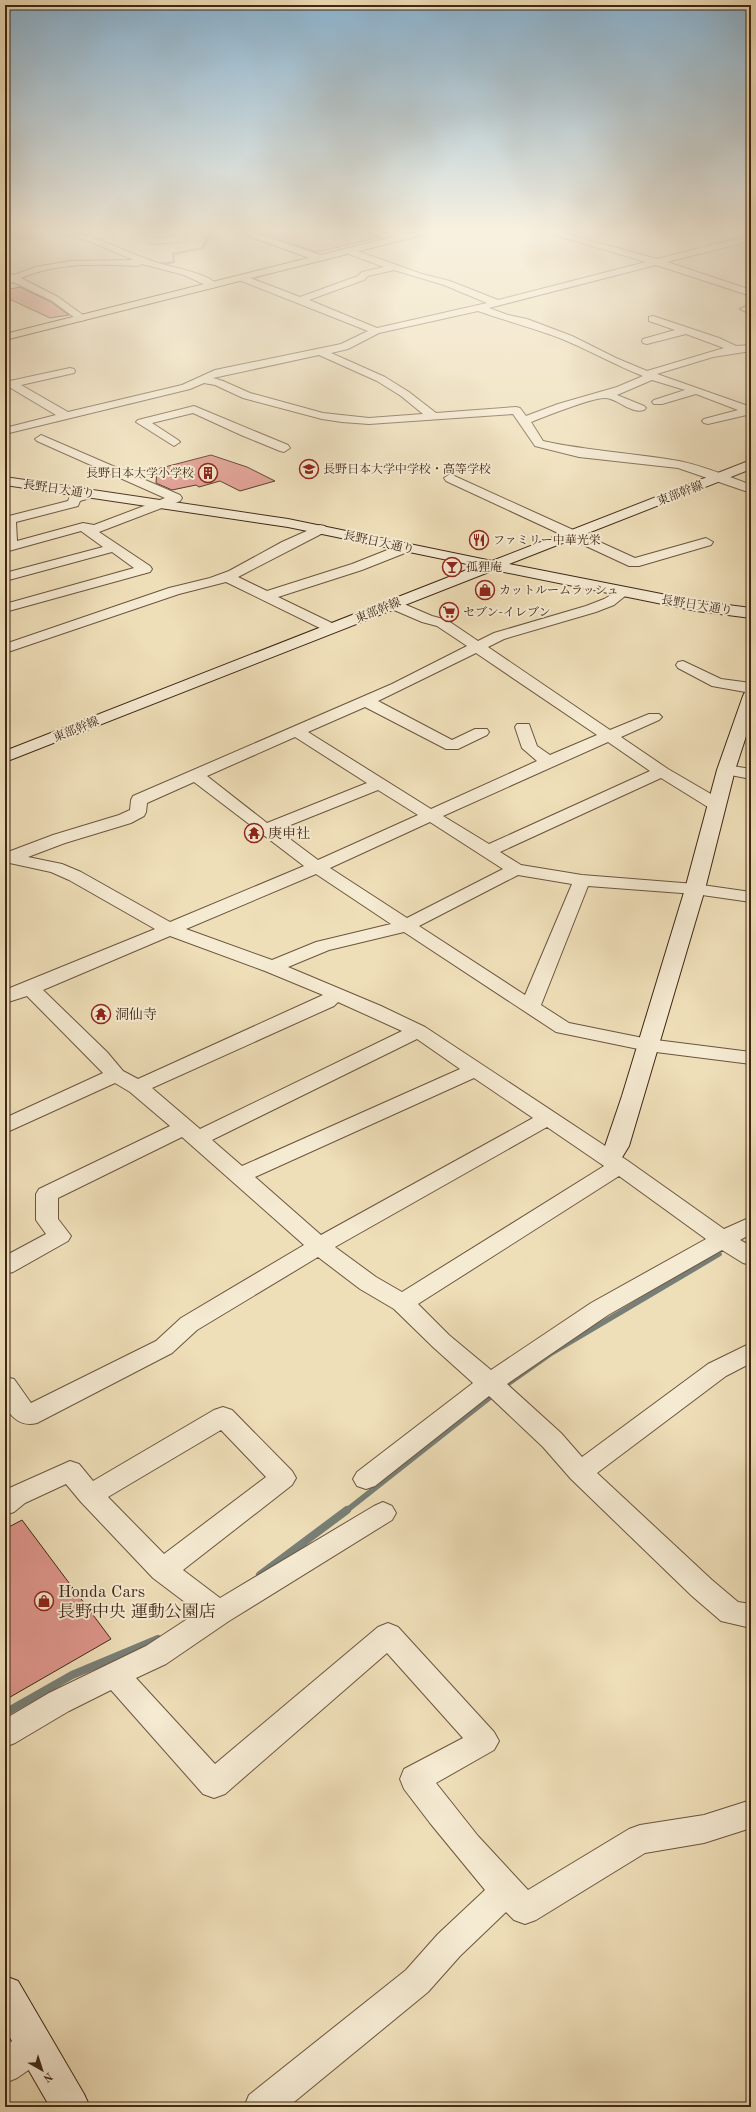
<svg xmlns="http://www.w3.org/2000/svg" width="756" height="2112" font-family="'Old Standard TT','Noto Serif JP',serif">
<style>
.green{fill:#c1bf8a;stroke:#807350}
.lines{fill:none;stroke-linecap:round;stroke-linejoin:round}
.stream-far2{stroke:#787f77;stroke-width:2.5}
.stream-far1{stroke:#787f77;stroke-width:5.5}
.stream{stroke:#787f77;stroke-width:8}
.building{fill:#df968c;stroke:#3f2715}
.street-casing{stroke:#6b553e;stroke-width:2}
.secondary-casing{stroke:#3f2715;stroke-width:2}
.highway-casing{stroke:#3f2715;stroke-width:2}
.street{fill:#f5ead2;fill-rule:evenodd}
.secondary{fill:#f5ead2;fill-rule:evenodd}
.highway{fill:#efdfb9;fill-rule:evenodd}
.labels{text-anchor:middle;stroke-width:4;stroke-linejoin:round;paint-order:stroke}
.far-poi-label{font-size:12px;fill:#3f2715;stroke:#f5ead2;text-anchor:start}
.far-street-label{font-size:12px;fill:#3f2715;stroke:#f5ead2}
.poi-label{font-size:14px;fill:#3f2715;stroke:#f5ead2;text-anchor:start}
.near-poi-label{font-size:17px;fill:#3f2715;stroke:#f5ead2;text-anchor:start}
</style>
<rect width="100%" height="100%" fill="#efdfb9"/>
<filter id="stains"><feTurbulence type="fractalNoise" baseFrequency=".005" numOctaves="4"/><feColorMatrix values="0 0 0 0 .2 0 0 0 0 .09 0 0 0 0 .02 0 0 0 .5 -.17"/></filter>
<radialGradient id="worn" r=".72"><stop offset=".6" stop-color="#630" stop-opacity="0"/><stop offset="1" stop-color="#630" stop-opacity=".3"/></radialGradient>
<polygon class="green" points="5,228 43,228 57,232 32,238 30,240 23,240 5,233"/>
<g class="lines">
<g class="stream-far2">
<polyline points="160,264 174,262 173,254 203,248 206,241 218,228"/>
<polyline points="5,286 12,282"/>
</g>
<g class="stream-far1">
<polyline points="502,1388 550,1354 719,1254"/>
<polyline points="346,1511 494,1394"/>
</g>
<g class="stream">
<polyline points="260,1575 347,1510"/>
<polyline points="5,1713 72,1675 158,1639"/>
</g>
</g>
<g class="building">
<polygon points="246,228 315,228 316,232 332,228 356,228 381,237 317,252"/>
<polygon points="20,287 51,302 69,315 50,318 5,297 5,290"/>
<polygon points="211,455 247,467 275,481 240,491 220,481 199,487 196,485 172,490 156,483 157,469"/>
<polygon points="22,1520 111,1639 5,1700 5,1529"/>
</g>
<g class="lines">
<g class="street-casing">
<g id="street">
<path d="M 43,228 C 82,228 115,248 152,261 C 168,267 206,272 218,285 L 213,288 L 210,287 L 184,275 L 142,264 L 138,266 C 100,264 57,262 21,278 L 58,297 L 87,318 L 82,321 L 78,320 L 52,301 L 13,282 L 5,285 L 5,273 L 14,275 L 36,267 L 70,261 L 134,260 L 88,241 Z"/>
<polygon points="180,228 189,228 185,233 186,239 181,242 152,244 149,243 143,234 144,232 150,232 154,238 176,237 176,233"/>
<polygon points="374,228 387,228 408,237 407,239 401,239"/>
<path d="M 531,228 L 545,228 L 657,259 L 751,235 L 751,241 L 667,262 L 751,290 L 751,296 L 656,265 L 489,308 L 508,315 L 527,319 L 572,336 L 616,358 L 647,371 L 724,348 L 686,334 L 647,344 L 643,343 L 642,341 L 643,339 L 675,330 L 649,321 L 649,317 L 653,316 L 719,338 L 736,346 L 751,345 L 751,351 L 713,357 L 657,374 L 751,407 L 751,414 L 708,424 L 704,423 L 702,421 L 704,419 L 738,410 L 696,394 L 662,404 L 654,404 L 652,402 L 654,400 L 685,390 L 652,380 L 617,395 L 644,406 L 646,408 L 644,410 C 631,414 618,399 606,398 C 593,397 544,417 531,422 L 543,441 C 588,451 633,453 679,461 C 703,466 728,476 751,485 L 751,493 L 678,468 L 579,457 L 535,446 L 513,414 L 369,424 L 342,422 L 322,419 L 243,398 L 215,385 L 204,383 L 190,389 L 5,434 L 5,428 L 56,415 L 9,387 L 5,388 L 5,382 L 70,368 L 74,369 L 75,371 L 74,373 L 21,385 L 68,412 L 182,385 L 215,370 L 341,344 L 368,331 L 239,280 L 239,276 L 245,276 L 300,297 L 358,276 L 362,272 L 384,267 L 346,253 L 344,251 L 349,248 L 422,274 L 450,281 L 498,300 L 646,262 ZM 394,270 L 444,285 L 487,303 L 377,328 L 309,300 L 364,280 L 368,276 ZM 478,311 C 506,321 534,328 562,339 C 589,350 615,365 643,376 L 617,387 L 558,404 L 526,416 L 520,408 L 516,407 L 436,413 L 409,392 L 385,377 L 331,353 L 348,349 L 379,333 ZM 319,355 L 377,381 L 401,396 L 423,414 L 369,418 L 323,413 L 250,393 L 223,381 L 213,378 Z"/>
<polygon points="751,304 751,314 740,309"/>
<polygon points="194,406 288,445 290,448 284,452 280,451 241,435 193,413 152,423 178,440 180,442 174,446 136,422 138,420"/>
<polygon points="41,435 180,495 182,498 180,501 99,532 150,566 152,569 150,572 5,612 5,604 134,568 112,552 5,581 5,573 103,547 81,531 5,552 5,517 68,501 70,496 89,490 93,491 95,494 93,497 80,501 78,506 16,522 17,541 83,523 94,525 165,498 37,441 35,439"/>
<polygon points="450,474 635,558 706,538 713,542 711,545 639,566 629,566 446,481 444,478"/>
<polygon points="320,525 325,526 326,529 325,532 238,577 267,591 352,564 400,545 410,545 412,548 410,551 362,570 278,597 336,625 338,628 336,631 326,631 226,582 179,594 5,653 5,644 169,588 210,578 229,571 282,542"/>
<path d="M 623,588 L 630,592 L 614,605 L 596,612 L 504,639 L 488,647 L 610,730 L 649,714 L 659,714 L 662,717 L 659,720 L 621,737 L 668,769 L 723,801 L 725,805 L 723,809 L 711,809 L 661,778 L 500,852 L 521,865 L 582,875 L 695,884 L 751,892 L 751,902 L 695,894 L 588,886 L 541,1005 L 569,1023 L 648,1039 L 751,1052 L 751,1064 L 648,1051 L 556,1032 L 404,932 L 329,950 L 288,967 L 381,1006 L 425,1027 L 628,1161 L 724,1229 L 751,1217 L 751,1234 L 740,1240 L 751,1246 L 751,1265 L 743,1263 L 722,1250 L 608,1315 L 507,1384 L 561,1433 L 582,1457 L 708,1364 L 751,1343 L 751,1363 L 726,1376 L 597,1473 L 712,1580 L 738,1602 L 751,1604 L 751,1628 L 721,1621 L 692,1596 L 571,1479 L 543,1447 L 489,1396 L 375,1486 L 366,1489 L 357,1486 L 353,1479 L 357,1472 L 473,1383 L 433,1347 L 394,1309 L 360,1289 L 318,1257 L 197,1330 L 172,1353 L 37,1423 C 22,1427 13,1419 5,1407 L 5,1377 L 14,1379 L 31,1403 L 156,1341 L 181,1318 L 304,1245 L 182,1137 L 58,1198 L 58,1219 L 71,1236 L 68,1241 L 13,1272 L 5,1274 L 5,1256 L 46,1234 L 36,1220 L 36,1194 L 39,1189 L 170,1126 L 130,1092 L 115,1083 L 5,1133 L 5,1118 L 103,1073 L 27,996 L 5,1003 L 5,990 L 155,929 L 69,880 L 51,872 L 5,862 L 5,852 L 8,852 L 53,835 L 119,815 L 130,810 L 131,800 L 133,796 L 392,684 L 467,646 L 437,626 L 422,622 L 387,607 L 385,604 L 387,601 L 397,601 L 432,616 L 447,620 L 478,641 L 494,633 L 586,606 L 604,599 ZM 476,653 L 597,735 L 550,755 L 537,746 L 529,724 L 517,724 L 515,727 L 522,748 L 537,761 L 431,809 L 308,732 L 365,707 L 446,749 L 458,749 L 487,735 L 489,732 L 487,729 L 475,729 L 452,740 L 378,701 ZM 295,737 L 367,783 L 267,823 L 207,776 ZM 608,742 L 650,771 L 489,844 L 443,816 ZM 194,782 L 304,866 L 170,922 L 81,872 L 62,864 L 28,857 L 65,843 L 131,823 L 144,816 L 146,812 L 147,803 ZM 378,790 L 418,815 L 318,860 L 278,830 ZM 430,822 L 503,869 L 407,918 L 330,868 ZM 316,874 L 391,924 L 316,942 L 272,960 L 186,929 ZM 518,875 L 572,884 L 525,995 L 419,926 ZM 170,936 L 265,971 L 323,995 L 138,1079 L 123,1071 L 107,1052 L 43,990 ZM 338,1002 L 402,1031 L 200,1129 L 152,1088 L 334,1006 ZM 417,1039 L 460,1069 L 242,1166 L 212,1140 ZM 474,1078 L 533,1118 L 321,1235 L 255,1177 ZM 547,1127 L 604,1166 L 402,1292 L 376,1277 L 335,1247 ZM 619,1176 L 706,1239 L 591,1303 L 491,1370 L 449,1335 L 418,1304 Z"/>
<polygon points="683,661 721,679 751,683 751,693 712,686 678,668 676,665 678,662"/>
<polygon points="726,765 751,769 751,779 720,773 718,770 720,767"/>
<path d="M 223,1407 L 232,1410 L 292,1471 L 296,1478 L 292,1485 L 183,1570 L 220,1598 L 374,1506 L 383,1502 L 392,1506 L 396,1513 L 392,1520 L 229,1621 L 166,1664 L 136,1678 L 215,1764 L 378,1627 L 388,1623 L 398,1627 L 494,1732 L 499,1741 L 494,1750 L 436,1783 L 478,1836 L 528,1890 L 629,1829 L 640,1825 L 704,1815 L 751,1800 L 751,1828 L 704,1843 L 645,1853 L 536,1920 L 525,1924 L 514,1920 L 506,1912 L 460,1956 L 428,1992 L 288,2107 L 244,2107 L 249,2095 L 406,1970 L 438,1934 L 485,1890 L 430,1823 L 404,1789 L 400,1779 L 404,1769 L 463,1738 L 387,1653 L 225,1794 L 214,1798 L 203,1794 L 111,1690 L 69,1711 L 15,1743 L 5,1747 L 5,1719 L 49,1693 L 146,1646 L 198,1612 L 153,1578 L 81,1502 L 66,1484 L 25,1503 L 14,1512 L 5,1515 L 5,1490 L 70,1461 L 79,1464 L 93,1481 L 214,1410 ZM 221,1430 L 266,1477 L 164,1554 L 108,1497 Z"/>
<polygon points="34,2029 46,2034 51,2046 46,2058 17,2078 5,2083 5,2046 22,2034"/>
</g>
</g>
<g class="secondary-casing">
<g id="secondary">
<polygon points="226,228 241,228 323,256 324,258 319,261 315,260"/>
<polygon points="751,460 751,469 509,564 697,601 751,608 751,618 697,611 494,570 5,762 5,751 477,566 288,527 5,485 5,477 288,519 492,561"/>
<polygon points="751,691 751,721 735,770 705,889 629,1146 618,1164 610,1167 602,1164 598,1159 605,1146 622,1096 685,889 717,770 743,696 745,692"/>
<polygon points="5,1976 18,1981 84,2094 90,2107 50,2107 5,2029"/>
</g>
</g>
<g class="highway-casing">
<polygon id="highway" points="428,228 445,228 443,230 5,340 5,334"/>
</g>
<use href="#street" class="street"/>
<use href="#secondary" class="secondary"/>
<use href="#highway" class="highway"/>
</g>
<linearGradient id="sky" x2="0" y2="1"><stop stop-color="#8ab6d5"/><stop offset="0.44" stop-color="#f8f1e0"/><stop offset="1" stop-color="#f8f1e0" stop-opacity="0"/></linearGradient>
<rect width="756" height="524" fill="url(#sky)"/>
<defs>
<g id="school-ring" transform="scale(1)"><circle r="9.5" fill="#f5ead2" stroke="#8f2418" stroke-width="1.5"/><path d="M0-5L7-2L0 1L-7-2ZM-4 1L0 2.5L4 1V4Q0 6-4 4Z" fill="#8f2418"/></g>
<g id="building-ring" transform="scale(1)"><circle r="9.5" fill="#f5ead2" stroke="#8f2418" stroke-width="1.5"/><path d="M-4-6H4V6H1V3H-1V6H-4ZM-2.5-4.3h1.7v1.8h-1.7ZM.8-4.3h1.7v1.8H.8ZM-2.5-1h1.7V.8h-1.7ZM.8-1h1.7V.8H.8Z" fill="#8f2418"/></g>
<g id="restaurant-ring" transform="scale(1)"><circle r="9.5" fill="#f5ead2" stroke="#8f2418" stroke-width="1.5"/><path d="M-5-6h1v4h1v-4h1v4h1v-4h1v5L-1.5 .5V6h-2V.5L-5-1ZM5-6V6H3V1.5H1.5Q1.5-4 5-6Z" fill="#8f2418"/></g>
<g id="bar-ring" transform="scale(1)"><circle r="9.5" fill="#f5ead2" stroke="#8f2418" stroke-width="1.5"/><path d="M-6-5H6L.8 .8V4.5H3.5V6h-7V4.5H-.8V.8Z" fill="#8f2418"/></g>
<g id="shop-ring" transform="scale(1)"><circle r="9.5" fill="#f5ead2" stroke="#8f2418" stroke-width="1.5"/><path d="M-5-2.5h2.3a2.7 3.5 0 0 1 5.4 0H5L5.5 6h-11ZM-1.5-2.5h3a1.5 2.3 0 0 0-3 0Z" fill="#8f2418"/></g>
<g id="supermarket-ring" transform="scale(1)"><circle r="9.5" fill="#f5ead2" stroke="#8f2418" stroke-width="1.5"/><path d="M-6-5.5h2.5l.6 2H6L4.5 2H-2.5L-4.4-4H-6ZM-1.5 3.2a1.3 1.3 0 1 0 .1 0ZM3 3.2a1.3 1.3 0 1 0 .1 0Z" fill="#8f2418"/></g>
<g id="temple-ring" transform="scale(1)"><circle r="9.5" fill="#f5ead2" stroke="#8f2418" stroke-width="1.5"/><path d="M0-6L5-2H3V0L6.5 2.5H4V6H1.5V3h-3V6H-4V2.5H-6.5L-3 0V-2H-5Z" fill="#8f2418"/></g>
</defs>
<g fill-rule="evenodd">
<use href="#school-ring" x="309" y="469"/>
<use href="#building-ring" x="208" y="473"/>
<use href="#restaurant-ring" x="479" y="540"/>
<use href="#bar-ring" x="452" y="567"/>
<use href="#shop-ring" x="485" y="590"/>
<use href="#supermarket-ring" x="449" y="612"/>
<use href="#temple-ring" x="254" y="833"/>
<use href="#temple-ring" x="101" y="1014"/>
<use href="#shop-ring" x="44" y="1601"/>
</g>
<g class="labels">
<g class="far-poi-label">
<text x="323" y="473">長野日本大学中学校・高等学校</text>
<text x="194" y="477" text-anchor="end">長野日本大学小学校</text>
<text x="493" y="544">ファミリー中華光栄</text>
<text x="466" y="571">孤狸庵</text>
<text x="499" y="594">カットルームラッシュ</text>
<text x="463" y="616">セブン-イレブン</text>
</g>
<g class="far-street-label">
<text transform="translate(59 489) rotate(8)" y="4">長野日大通り</text>
<text transform="translate(680 493) rotate(-21)" y="4">東部幹線</text>
<text transform="translate(379 542) rotate(12)" y="4">長野日大通り</text>
<text transform="translate(697 605) rotate(9)" y="4">長野日大通り</text>
<text transform="translate(378 610) rotate(-22)" y="4">東部幹線</text>
<text transform="translate(76 729) rotate(-22)" y="4">東部幹線</text>
</g>
<g class="poi-label">
<text x="268" y="838">庚申社</text>
<text x="115" y="1019">洞仙寺</text>
</g>
<g class="near-poi-label">
<text x="58" y="1597">Honda Cars<tspan x="58" dy="20">長野中央 運動公園店</tspan></text>
</g>
</g>
<rect width="756" height="2112" fill="none" stroke="#efdfb9" stroke-width="20"/>
<rect x="6" y="6" width="744" height="2100" fill="none" stroke="#3f2715" stroke-width="2"/>
<rect x="10" y="10" width="736" height="2092" fill="none" stroke="#3f2715"/>
<g transform="translate(42 2070) rotate(141)" stroke="#f5ead2" stroke-width="3" paint-order="stroke">
<path d="M0-3L7 15L0 10L-7 15Z" fill="#3f2715"/>
<text y="-6" font-size="11" font-weight="bold" text-anchor="middle" fill="#3f2715">N</text>
</g>
<rect width="100%" height="100%" filter="url(#stains)"/>
<rect width="100%" height="100%" fill="url(#worn)"/>
</svg>
